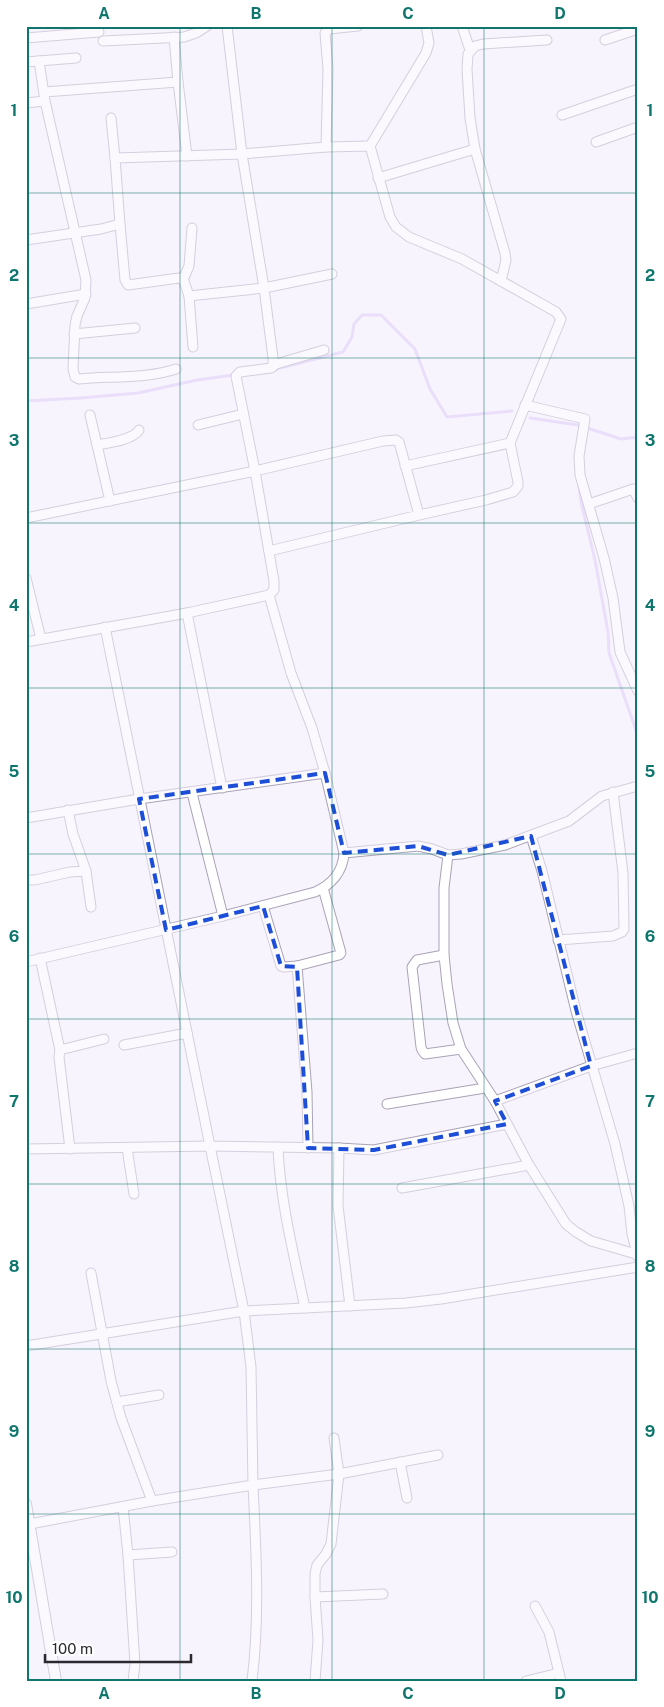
<svg xmlns="http://www.w3.org/2000/svg" width="664" height="1707" font-family="'Public Sans',sans-serif">
<style>
.lines{fill:none;stroke-linecap:round;stroke-linejoin:round}
.stream{stroke:#d9c4f6;stroke-width:3}
.minor-casing{stroke:#aaa2b6;stroke-width:11}
.tertiary-casing{stroke:#aaa2b6;stroke-width:12}
.minor{stroke:#fff;stroke-width:9}
.tertiary{stroke:#fff;stroke-width:10}
.marked{fill:none;stroke:#1d4ed8;stroke-width:4;stroke-dasharray:10 6;stroke-linejoin:round}
.grid{fill:none;stroke:#0f766e;stroke-width:1;stroke-opacity:0.55}
.neatline{fill:none;stroke:#0f766e;stroke-width:2}
.grid-label{font-size:16px;text-anchor:middle;font-weight:bold;fill:#0f766e}
</style>
<rect width="100%" height="100%" fill="#f8f4fd"/>
<g class="lines">
<g class="stream">
<polyline points="272,370 343,352 352,337 354,324 362,315 381,315 415,349 430,389 447,417 512,411"/>
<polyline points="26,401 80,398 138,393 197,380 234,375"/>
<polyline points="530,418 578,425 621,439 638,437"/>
<polyline points="579,486 581,502 595,560 608,632 609,653 638,736"/>
</g>
<g class="minor-casing">
<g id="minor">
<polyline points="462,26 470,50"/>
<polyline points="174,37 178,82 187,156"/>
<polyline points="26,38 99,32"/>
<polyline points="605,40 638,29"/>
<polyline points="103,41 184,37 196,33 207,26"/>
<path d="M 39,61 L 45,101 L 86,280 L 85,298 L 77,316 L 75,325 L 73,369 L 75,377 L 79,379 C 111,376 146,379 176,369"/>
<polyline points="26,62 76,58"/>
<polyline points="44,92 178,82"/>
<polyline points="26,103 45,101"/>
<polyline points="562,115 638,89"/>
<polyline points="111,118 115,158"/>
<polyline points="596,142 638,127"/>
<polyline points="370,146 426,53 429,43 426,26"/>
<polyline points="326,147 328,69 325,33 329,29 358,26"/>
<polyline points="378,178 475,149"/>
<polyline points="120,224 125,280 128,285 179,278 184,281 189,296 264,288 332,274"/>
<polyline points="26,240 101,229 120,224 115,158 242,154 227,26"/>
<polyline points="183,280 189,266 192,228"/>
<polyline points="501,281 506,260 505,253 475,149 470,118 467,69 468,54 475,46 483,44 547,40"/>
<polyline points="189,296 193,347"/>
<polyline points="26,304 86,294"/>
<polyline points="74,334 135,328"/>
<polyline points="273,365 324,350"/>
<polyline points="525,405 585,419 579,456 580,475 604,558 613,598 620,652 638,691"/>
<polyline points="90,415 110,501"/>
<polyline points="198,425 243,414"/>
<path d="M 97,445 C 108,443 133,440 139,430"/>
<polyline points="405,466 510,443"/>
<polyline points="589,504 633,489 638,498"/>
<polyline points="26,518 255,471 274,581 274,590 269,595 187,613 26,642"/>
<polyline points="269,551 419,515 486,500 513,492 518,486 518,482 510,443 561,319 556,312 462,259 409,237 396,227 390,217 370,146 326,147 242,154 264,288 273,358 273,367 271,368 240,372 236,376 255,471 383,441 396,440 399,442 419,515"/>
<polyline points="26,578 41,639"/>
<polyline points="269,595 291,673 312,728 325,773"/>
<polyline points="187,613 222,788"/>
<polyline points="105,627 210,1146 339,1148 338,1206 350,1306"/>
<polyline points="192,793 223,916"/>
<polyline points="68,810 73,834 86,871 91,907"/>
<path d="M 26,818 L 139,799 L 325,773 L 344,853 C 343,872 331,885 315,892 L 223,916 L 26,962"/>
<polyline points="531,836 542,871 576,1011 615,1144 629,1206 632,1234 638,1257"/>
<polyline points="344,853 418,846 432,849 448,855 461,854 505,845 569,821 602,796 638,786"/>
<polyline points="448,855 444,888 444,955 447,984 453,1023 461,1049 495,1101 529,1165 566,1224 576,1232 591,1241 636,1254"/>
<polyline points="26,880 35,880 70,872 86,871"/>
<polyline points="263,906 281,966 284,967 297,966 307,1092 308,1148"/>
<polyline points="558,940 613,936 622,932 624,929 623,873 613,792"/>
<polyline points="444,955 417,960 412,967 421,1047 422,1050 425,1054 461,1049"/>
<polyline points="40,958 60,1050 59,1057 70,1149"/>
<polyline points="297,966 339,955 341,953 323,888"/>
<polyline points="124,1045 187,1033"/>
<polyline points="60,1050 104,1039"/>
<polyline points="495,1101 591,1066 638,1053"/>
<polyline points="387,1104 485,1088"/>
<path d="M 278,1147 C 280,1201 294,1255 305,1308"/>
<polyline points="127,1148 134,1194"/>
<polyline points="339,1148 374,1150 389,1147 507,1124"/>
<polyline points="26,1149 210,1146 244,1311 251,1367 253,1485 339,1474 438,1455"/>
<polyline points="402,1188 529,1165"/>
<polyline points="91,1273 111,1381 121,1418 152,1501"/>
<polyline points="26,1346 244,1311 406,1303 441,1299 638,1267"/>
<polyline points="117,1402 159,1395"/>
<polyline points="400,1462 407,1498"/>
<polyline points="123,1507 128,1555 135,1664 133,1681"/>
<path d="M 30,1524 L 152,1501 L 253,1485 C 256,1550 260,1616 252,1681"/>
<polyline points="128,1555 172,1552"/>
<polyline points="315,1597 383,1594"/>
<polyline points="535,1606 549,1632 561,1681"/>
<polyline points="315,1681 318,1640 315,1597 315,1574 317,1565 326,1554 331,1544 339,1474 334,1438"/>
<polyline points="526,1681 559,1673"/>
</g>
</g>
<g class="tertiary-casing">
<polyline id="tertiary" points="26,1504 56,1681"/>
</g>
<use href="#minor" class="minor"/>
<use href="#tertiary" class="tertiary"/>
</g>
<path d="M0 0H664V1707H0ZM 325,773 L 344,853 L 418,846 L 448,855 L 531,836 L 591,1066 L 495,1101 L 507,1124 L 374,1150 L 308,1148 L 297,967 L 281,966 L 263,906 L 166,930 L 139,799 Z" fill="#f8f4fd" fill-opacity=".55" fill-rule="evenodd"/>
<path class="marked" d="M 325,773 L 344,853 L 418,846 L 448,855 L 531,836 L 591,1066 L 495,1101 L 507,1124 L 374,1150 L 308,1148 L 297,967 L 281,966 L 263,906 L 166,930 L 139,799 Z"/>
<path class="grid" d="M 180,26 L 180,1681M 332,26 L 332,1681M 484,26 L 484,1681M 26,193 L 638,193M 26,358 L 638,358M 26,523 L 638,523M 26,688 L 638,688M 26,854 L 638,854M 26,1019 L 638,1019M 26,1184 L 638,1184M 26,1349 L 638,1349M 26,1514 L 638,1514"/>
<rect width="664" height="1707" fill="none" stroke="#ffffff" stroke-width="55"/>
<path d="M45 1654v8h146v-8" fill="none" stroke="#2c2931" stroke-width="2.5"/>
<text x="52" y="1654" font-size="15" fill="#2c2931" stroke="#ffffff" stroke-width="4" paint-order="stroke">100 m</text>
<rect x="28" y="28" width="608" height="1652" class="neatline"/>
<g class="grid-label">
<text x="104" y="19">A</text>
<text x="256" y="19">B</text>
<text x="408" y="19">C</text>
<text x="560" y="19">D</text>
<text x="14" y="116">1</text>
<text x="650" y="116">1</text>
<text x="14" y="281">2</text>
<text x="650" y="281">2</text>
<text x="14" y="446">3</text>
<text x="650" y="446">3</text>
<text x="14" y="611">4</text>
<text x="650" y="611">4</text>
<text x="14" y="777">5</text>
<text x="650" y="777">5</text>
<text x="14" y="942">6</text>
<text x="650" y="942">6</text>
<text x="14" y="1107">7</text>
<text x="650" y="1107">7</text>
<text x="14" y="1272">8</text>
<text x="650" y="1272">8</text>
<text x="14" y="1437">9</text>
<text x="650" y="1437">9</text>
<text x="14" y="1603">10</text>
<text x="650" y="1603">10</text>
<text x="104" y="1699">A</text>
<text x="256" y="1699">B</text>
<text x="408" y="1699">C</text>
<text x="560" y="1699">D</text>
</g>
</svg>
